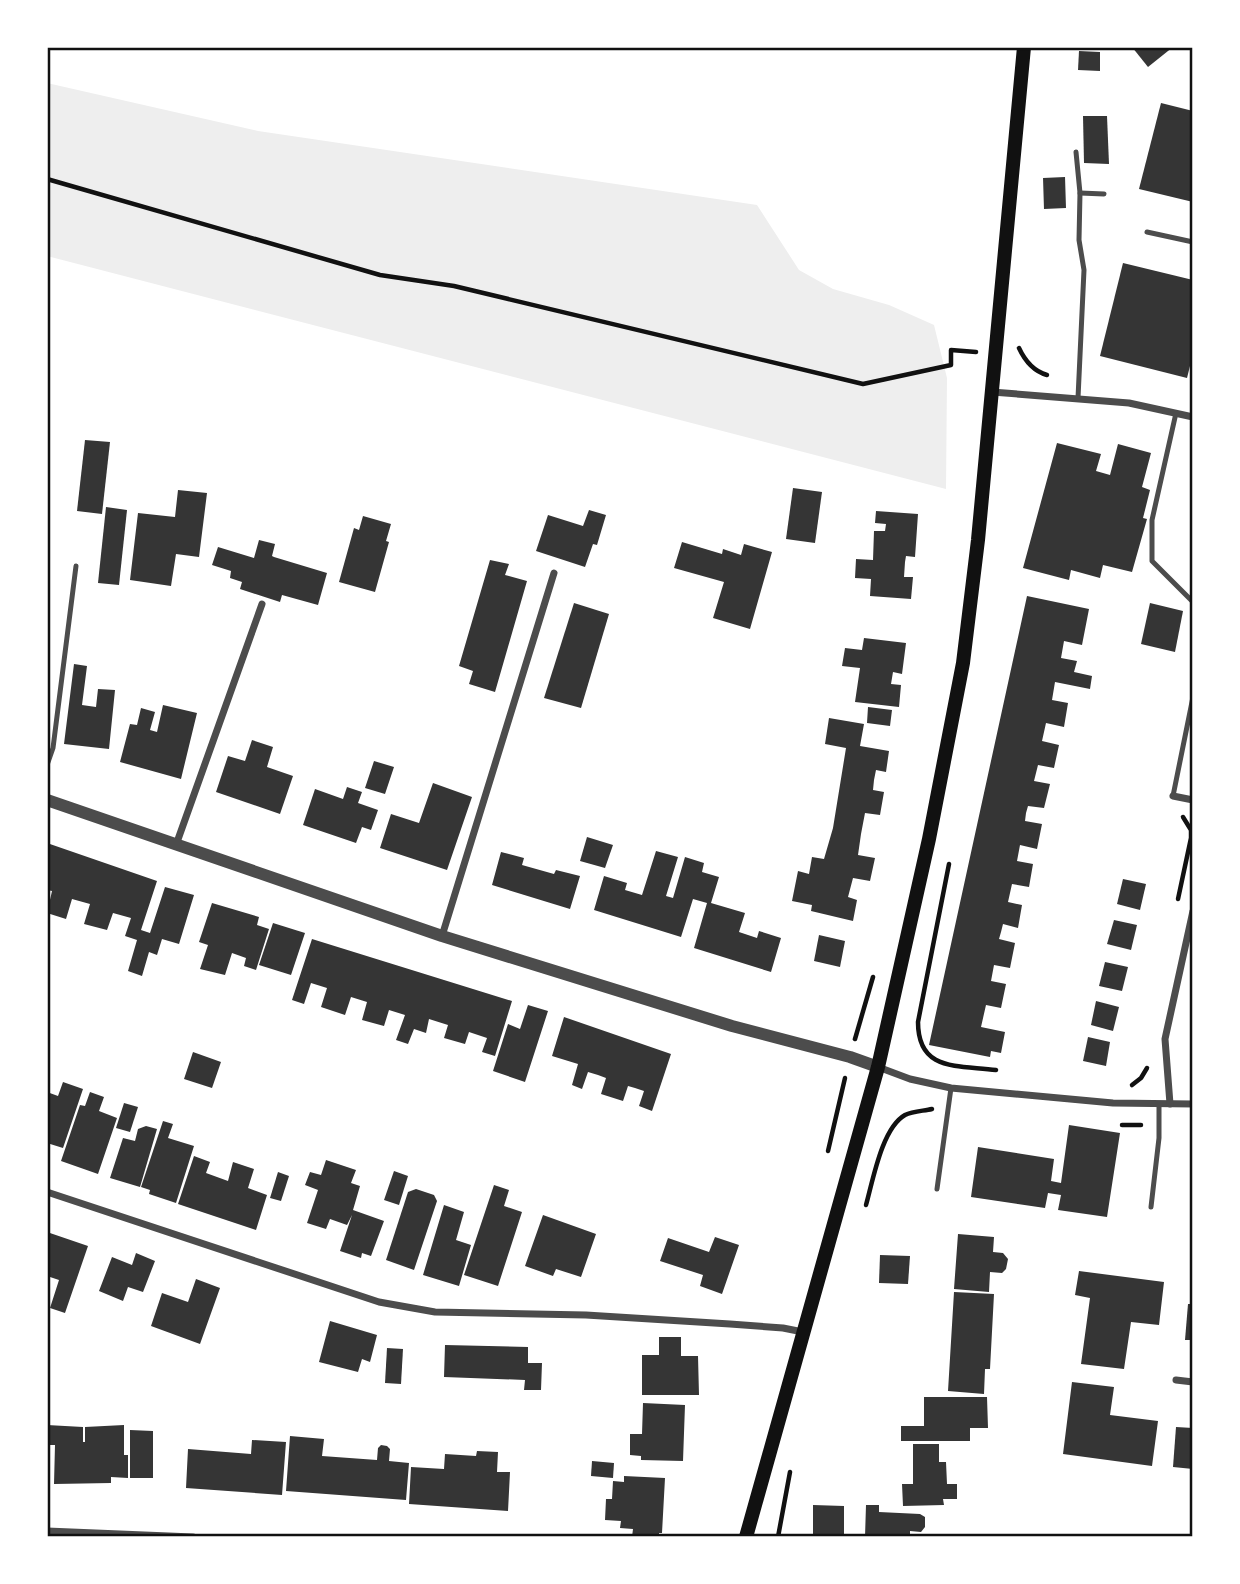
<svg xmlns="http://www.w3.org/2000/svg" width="1240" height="1584" font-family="'Exo 2',sans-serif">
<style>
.green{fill:#eee}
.building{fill:#353535}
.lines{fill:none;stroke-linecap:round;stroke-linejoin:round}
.path{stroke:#111;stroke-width:4.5}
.service{stroke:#4c4c4c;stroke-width:5}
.minor{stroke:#4c4c4c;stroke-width:7}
.tertiary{stroke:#4c4c4c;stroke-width:12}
.secondary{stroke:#111;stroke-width:14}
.neatline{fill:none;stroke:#111;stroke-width:2.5}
</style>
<rect width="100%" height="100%" fill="#fff"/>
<polygon class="green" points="47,83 258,131 757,205 799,270 833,289 889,305 934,325 947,378 946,489 47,256"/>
<g class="building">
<polygon points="1132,47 1173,47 1148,67"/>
<polygon points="1079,51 1100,52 1100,71 1078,70"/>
<polygon points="1161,103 1193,111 1193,202 1139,189"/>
<polygon points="1083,116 1107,116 1109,164 1084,163"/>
<polygon points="1065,177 1066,208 1044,209 1043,178"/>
<polygon points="1123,263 1193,280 1193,354 1187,378 1100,356"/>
<polygon points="85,440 110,442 102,514 77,511"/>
<polygon points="1057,443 1101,454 1096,471 1110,475 1118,444 1151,453 1142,487 1150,490 1143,518 1147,519 1132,572 1103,565 1100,578 1071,570 1069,580 1023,568"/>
<polygon points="793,488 822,492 815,543 786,539"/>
<polygon points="178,490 207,493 199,557 176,554 171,586 130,580 138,513 175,517"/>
<polygon points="106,507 127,510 119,585 98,583"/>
<polygon points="589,510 606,515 597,545 593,544 585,567 536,551 548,515 583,526"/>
<polygon points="876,511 918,514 915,557 906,556 905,562 904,577 913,577 911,599 870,596 871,579 855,578 856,559 873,560 874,531 885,531 886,524 875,523"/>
<polygon points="363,516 391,524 386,541 389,542 375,592 339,582 354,528 359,530"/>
<polygon points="259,540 275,544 272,556 274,557 327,573 318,605 282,595 280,602 240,589 242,582 230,578 231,571 212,565 218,547 254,558"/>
<polygon points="682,542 722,554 723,549 741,555 744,544 772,552 750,629 713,618 724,582 674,568"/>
<polygon points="490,560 509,564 505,575 527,581 495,692 469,684 473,671 459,666"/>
<polygon points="1027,596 1089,609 1082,645 1064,641 1061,658 1077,661 1074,672 1092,676 1090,689 1055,682 1052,700 1068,703 1064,727 1046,723 1042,741 1059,745 1054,768 1038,765 1034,781 1050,784 1044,808 1028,806 1026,813 1025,821 1042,824 1037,849 1020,845 1017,861 1033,864 1029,887 1012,884 1008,902 1022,905 1018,928 1003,924 1001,932 999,939 1015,943 1010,968 994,965 991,981 1006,984 1001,1008 986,1005 981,1027 1005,1032 1001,1053 991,1051 990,1057 929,1045"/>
<polygon points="574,603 609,614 581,708 544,698"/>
<polygon points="1150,603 1183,611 1175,652 1141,644"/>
<polygon points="864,638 906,643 902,674 893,672 891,684 901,685 899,707 855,702 860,668 842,666 845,648 862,650"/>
<polygon points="74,664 87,666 82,705 96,707 98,689 115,690 109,749 64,744"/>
<polygon points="163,705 197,713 181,779 120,762 130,724 137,725 141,708 155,712 150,730 157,732"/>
<polygon points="868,707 892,710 890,726 867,723"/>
<polygon points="829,718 864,724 860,746 889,751 886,772 876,770 874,780 873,790 884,792 880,815 865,813 861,834 858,855 875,858 870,881 853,878 848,897 857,900 853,921 811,911 812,905 792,901 798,871 809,874 812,857 824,859 833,828 846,748 825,744"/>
<polygon points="252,740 273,747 267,767 293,776 280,814 216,792 228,756 245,761"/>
<polygon points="374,761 394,767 385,794 365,788"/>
<polygon points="433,783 472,797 447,870 380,848 391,814 419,823"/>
<polygon points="347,787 362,792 358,803 378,810 371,830 362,827 356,843 303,825 315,789 343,799"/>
<polygon points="587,837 613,845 605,868 580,861"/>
<polygon points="47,843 157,881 141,930 150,933 165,887 194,895 179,944 162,939 157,955 149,952 142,976 128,971 137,940 125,936 131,918 113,913 107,930 84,924 90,904 72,899 66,919 47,913 52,891 47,890"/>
<polygon points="656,851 678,857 666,896 673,898 685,857 704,863 702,872 719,877 711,903 745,913 739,932 757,938 759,931 781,938 771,972 694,948 707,903 693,899 681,937 594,910 604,876 627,883 625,890 642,895"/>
<polygon points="501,852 524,858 522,865 554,874 556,870 580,876 570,909 492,885"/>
<polygon points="1123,879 1146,884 1140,910 1117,904"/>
<polygon points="212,903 259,917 257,925 269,929 256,970 244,966 246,958 232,953 225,975 200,969 208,945 199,942"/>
<polygon points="1114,920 1137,925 1131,950 1107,944"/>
<polygon points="273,923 305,933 291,975 259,965"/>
<polygon points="819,935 845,941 840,967 814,961"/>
<polygon points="312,939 512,1001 495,1056 482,1052 487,1038 469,1032 465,1044 444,1038 448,1025 429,1019 426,1033 414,1029 408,1044 396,1040 405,1015 389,1010 384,1026 362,1020 367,1002 351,997 345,1015 321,1007 327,988 311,983 304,1004 292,1000"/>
<polygon points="1105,962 1128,967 1122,991 1099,986"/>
<polygon points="1096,1001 1119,1007 1113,1031 1091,1025"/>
<polygon points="528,1005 548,1011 525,1082 493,1071 508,1024 520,1029"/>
<polygon points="564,1017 671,1054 652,1111 639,1106 644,1091 635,1088 628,1086 623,1101 601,1094 606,1078 598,1075 588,1072 582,1089 572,1085 578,1064 552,1056"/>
<polygon points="1088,1037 1110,1042 1106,1066 1083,1061"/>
<polygon points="193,1052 221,1062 212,1088 184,1079"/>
<polygon points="63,1082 83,1089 63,1148 47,1143 47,1092 58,1096"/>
<polygon points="90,1092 104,1097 99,1111 117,1118 98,1174 61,1161 80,1105 85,1106"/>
<polygon points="124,1103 138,1107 130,1132 116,1128"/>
<polygon points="163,1121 173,1124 168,1138 194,1146 176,1203 149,1194 150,1190 141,1187"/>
<polygon points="1069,1125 1120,1133 1107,1217 1058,1210 1061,1195 1048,1193 1045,1208 971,1197 978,1147 1054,1159 1051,1181 1061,1183"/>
<polygon points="146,1126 157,1129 140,1187 110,1178 123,1138 135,1141 138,1129"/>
<polygon points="194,1156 210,1162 206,1173 228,1181 233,1162 254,1169 248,1188 267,1195 256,1230 178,1204"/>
<polygon points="326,1160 356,1170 351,1183 360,1186 353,1210 384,1221 371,1256 362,1253 361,1258 340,1251 352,1215 347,1225 330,1219 326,1229 307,1223 318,1190 305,1185 310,1172 321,1175"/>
<polygon points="394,1171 408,1176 399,1205 384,1200"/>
<polygon points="278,1172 289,1176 281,1201 270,1198"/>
<polygon points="494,1185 509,1190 504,1206 522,1212 498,1286 464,1275"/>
<polygon points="416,1189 434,1195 437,1201 414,1270 386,1260 408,1192"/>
<polygon points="444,1205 464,1212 456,1240 471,1245 459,1286 423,1275"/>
<polygon points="543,1215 596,1234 581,1277 556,1269 553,1276 525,1266"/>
<polygon points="47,1232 88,1246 65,1313 50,1308 59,1280 47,1276"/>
<polygon points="958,1234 994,1237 993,1252 1003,1253 1008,1259 1006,1269 1002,1273 990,1272 989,1292 954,1289"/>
<polygon points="715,1237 739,1245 722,1294 700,1286 703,1275 660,1261 668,1238 709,1252"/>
<polygon points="136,1253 155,1261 143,1292 128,1287 123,1301 99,1291 112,1257 132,1265"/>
<polygon points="880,1255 910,1256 908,1284 879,1283"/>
<polygon points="1079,1271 1164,1282 1159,1325 1131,1322 1124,1369 1081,1364 1090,1298 1075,1295"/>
<polygon points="196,1279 220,1288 200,1344 151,1326 162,1293 188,1302"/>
<polygon points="954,1292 994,1294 990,1369 985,1369 984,1394 948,1391"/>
<polygon points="1188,1304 1193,1304 1193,1340 1185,1340"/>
<polygon points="330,1321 377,1335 370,1362 362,1359 358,1372 319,1362"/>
<polygon points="659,1337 681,1337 681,1356 698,1356 699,1395 642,1395 642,1355 659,1355"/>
<polygon points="445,1345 528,1347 528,1363 542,1363 541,1390 524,1390 525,1380 444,1377"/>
<polygon points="387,1348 403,1349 401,1384 385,1383"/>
<polygon points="1072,1382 1114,1387 1110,1415 1158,1421 1152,1466 1063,1454"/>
<polygon points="924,1397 987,1397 988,1428 970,1428 970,1441 901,1441 901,1426 924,1426"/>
<polygon points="643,1403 685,1405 683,1461 641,1460 641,1456 630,1455 630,1434 642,1434"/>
<polygon points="47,1425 83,1427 83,1442 85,1442 85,1427 124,1425 124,1455 128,1455 128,1478 111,1477 111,1483 54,1484 55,1445 47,1445"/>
<polygon points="1176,1427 1193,1428 1193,1469 1173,1467"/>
<polygon points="130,1430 153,1431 153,1478 130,1478"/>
<polygon points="290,1436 324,1439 322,1456 377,1460 378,1448 381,1445 387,1446 390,1449 389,1461 409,1463 406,1500 286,1491"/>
<polygon points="252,1440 286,1442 282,1495 186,1488 188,1449 251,1454"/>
<polygon points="913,1444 939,1444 939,1462 946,1462 947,1484 957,1484 957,1499 943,1499 944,1505 903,1506 902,1484 913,1484"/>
<polygon points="477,1451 498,1452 497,1472 510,1472 508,1511 409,1504 411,1467 444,1469 445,1454 476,1456"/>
<polygon points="592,1461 614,1463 613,1478 591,1476"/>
<polygon points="624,1476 665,1478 662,1533 659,1533 659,1537 632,1537 633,1529 620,1528 621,1521 605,1520 606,1499 612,1499 613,1481 624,1482"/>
<polygon points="813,1505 844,1506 844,1535 813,1535"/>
<polygon points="866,1505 879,1505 879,1512 920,1514 925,1517 925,1527 921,1532 910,1531 910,1537 865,1537"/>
</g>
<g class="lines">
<g class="path">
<polyline points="47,179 380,275 454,286 863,384 951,365 951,350 976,352"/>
<path d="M 1019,348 C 1025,361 1033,371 1047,375"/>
<path d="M 949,864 L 918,1022 C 918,1072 958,1065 996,1070"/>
<polyline points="1178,899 1191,838 1191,830 1183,817"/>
<polyline points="855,1039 873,977"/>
<polyline points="1132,1085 1141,1078 1147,1068"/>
<polyline points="1122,1125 1141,1125"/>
<polyline points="828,1151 845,1078"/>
<path d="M 866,1205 C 873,1180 882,1128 905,1115 C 913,1111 924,1111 932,1109"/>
<polyline points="778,1537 790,1472"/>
</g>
<g class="service">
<polyline points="1076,152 1080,193 1079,240 1084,270 1078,398"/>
<polyline points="1080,193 1104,194"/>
<polyline points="1147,232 1193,242"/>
<polyline points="1176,413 1152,520 1152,561 1193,602"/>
<polyline points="47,765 53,748 76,566"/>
<polyline points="1173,796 1193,697"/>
<polyline points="937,1189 951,1088"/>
<polyline points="1151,1207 1159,1138 1159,1104"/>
</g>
<g class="minor">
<polyline points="992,392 1129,403 1193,417"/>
<polyline points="1173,796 1193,800"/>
<polyline points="176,845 262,604"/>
<polyline points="442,936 554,573"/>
<polyline points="878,1067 910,1079 951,1088 1113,1103 1193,1104"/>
<polyline points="1170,1104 1165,1039 1193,911"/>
<polyline points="47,1192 379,1302 435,1312 586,1315 730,1324 783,1328 803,1332"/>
<polyline points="1176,1380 1193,1382"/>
<polyline points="47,1531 193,1537"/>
</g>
<polyline class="tertiary" points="47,800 442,936 732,1026 850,1057 878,1067"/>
<polyline class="secondary" points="746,1537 878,1067 929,839 963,663 978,540 1024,47"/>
</g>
<rect width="1240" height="1584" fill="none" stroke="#ffffff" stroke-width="98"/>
<rect x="49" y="49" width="1142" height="1486" class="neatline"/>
</svg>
